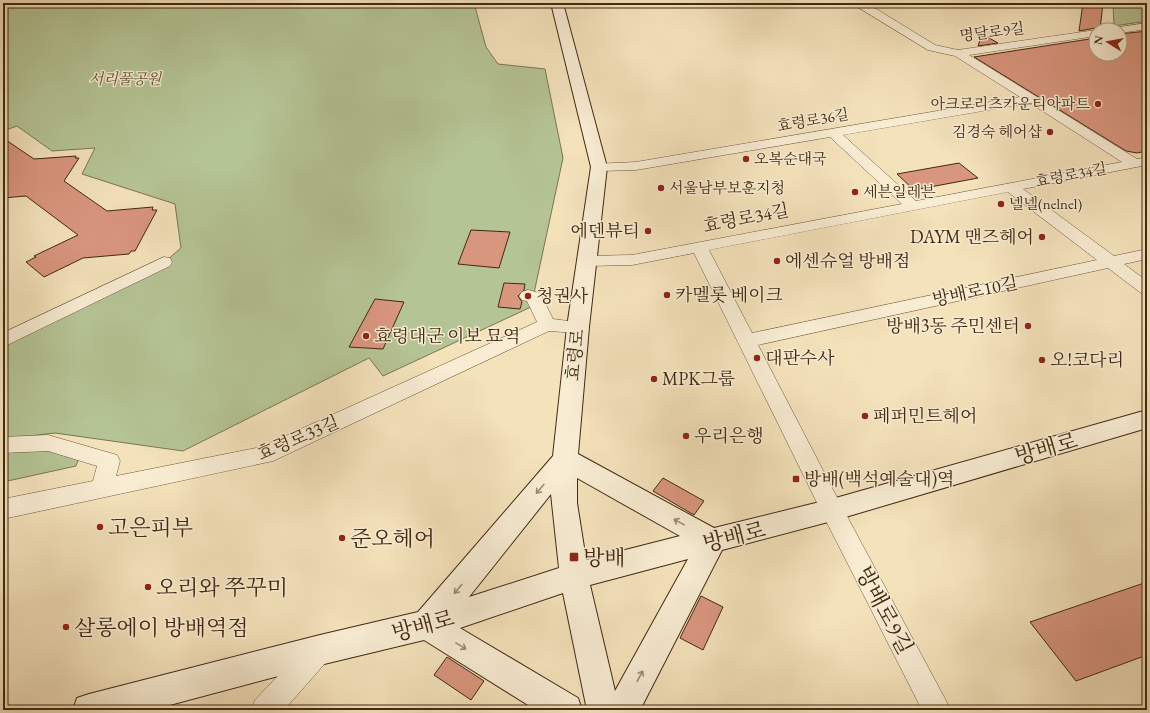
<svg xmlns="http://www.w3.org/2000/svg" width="1150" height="713" font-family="'EB Garamond','Noto Serif KR',serif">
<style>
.green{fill:#b5c495;stroke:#7b7653}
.building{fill:#d9967f;stroke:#412911}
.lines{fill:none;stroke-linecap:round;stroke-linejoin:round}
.street-casing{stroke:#6e573c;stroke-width:1}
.secondary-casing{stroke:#412911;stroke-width:2}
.street{fill:#f8ecd3;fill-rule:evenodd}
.secondary{fill:#f8ecd3;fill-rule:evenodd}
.oneway{stroke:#9c8a72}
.poi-dot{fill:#8f2418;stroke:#f8ecd3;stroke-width:1.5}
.labels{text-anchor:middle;stroke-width:3;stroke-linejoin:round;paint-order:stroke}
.far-street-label{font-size:15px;fill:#412911;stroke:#f8ecd3}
.far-park-label{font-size:15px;font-style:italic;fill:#5e5032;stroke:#f8ecd3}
.far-poi-label{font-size:15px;fill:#412911;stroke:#f8ecd3;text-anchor:start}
.street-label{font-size:18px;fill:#412911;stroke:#f8ecd3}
.poi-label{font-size:18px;fill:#412911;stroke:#f8ecd3;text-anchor:start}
.near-street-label{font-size:22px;fill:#412911;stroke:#f8ecd3}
.near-poi-label{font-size:22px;fill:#412911;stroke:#f8ecd3;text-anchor:start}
</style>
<rect width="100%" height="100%" fill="#f4e2bb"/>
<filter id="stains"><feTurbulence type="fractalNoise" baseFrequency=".005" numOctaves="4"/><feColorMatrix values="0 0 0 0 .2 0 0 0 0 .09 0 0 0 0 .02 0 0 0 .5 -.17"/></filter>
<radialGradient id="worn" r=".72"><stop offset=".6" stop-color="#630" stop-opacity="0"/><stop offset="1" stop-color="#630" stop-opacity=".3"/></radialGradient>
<g class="green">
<polygon points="3,3 474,3 486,47 498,64 545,69 563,158 531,307 383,376 369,358 183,451 55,433 3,439 3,345 161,265 181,248 175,204 82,174 95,148 52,151 17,126 3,131"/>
<polygon points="1113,3 1147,3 1147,21 1114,26"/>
<polygon points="3,447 43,447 79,458 76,466 3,482"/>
</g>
<g class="building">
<polygon points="1083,3 1103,3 1100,30 1096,28 1079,31"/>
<polygon points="1147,31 1147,151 1137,153 1126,151 974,57 1096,38 1096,54 1120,54 1120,34"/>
<polygon points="982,34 998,43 978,46"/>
<polygon points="3,138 34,159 76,156 75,158 79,158 64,181 107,211 153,207 152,210 157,210 135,251 131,251 129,254 83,258 44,277 26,262 36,257 34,256 78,235 26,196 3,198"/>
<polygon points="959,163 978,178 914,190 897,174"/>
<polygon points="471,230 510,232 499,268 458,264"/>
<polygon points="504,283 525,284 524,290 518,296 522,302 520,309 498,307"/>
<polygon points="375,299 404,302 383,349 349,347"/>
<polygon points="663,478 704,501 694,515 653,491"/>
<polygon points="1147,582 1147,655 1076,681 1030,622"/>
<polygon points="701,596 723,607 703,650 680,638"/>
<polygon points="447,657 484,681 471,700 434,675"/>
</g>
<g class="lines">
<g class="street-casing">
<g id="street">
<path d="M 851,3 L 864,3 L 878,10 L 935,45 L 958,50 L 1096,30 L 1097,30 L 1096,36 L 969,55 L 1137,159 L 1147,157 L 1147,165 L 1023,189 L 1114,256 L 1147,249 L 1147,259 L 1124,264 L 1147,281 L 1147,295 L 1141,293 L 1108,268 L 758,345 L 840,503 L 951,710 L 922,710 L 824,517 L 694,253 L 632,265 L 586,266 L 580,265 L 578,261 L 580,257 L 586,256 L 632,255 L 902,204 L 830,137 L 636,170 L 599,171 L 594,170 L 592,167 L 594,164 L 636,162 L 1020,97 L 955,56 L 928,50 ZM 1030,103 L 1122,162 L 916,201 L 843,135 ZM 1008,192 L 1097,260 L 752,333 L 709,250 Z"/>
<polygon points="1147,23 1147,29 1120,33 1120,30 1115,30 1120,27"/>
<polygon points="164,257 170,258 172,262 170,266 3,347 3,333"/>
<polygon points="528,290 540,293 553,319 584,323 587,327 584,331 578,333 549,331 273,461 3,519 3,499 93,481 97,466 48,451 3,453 3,437 48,435 117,455 120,461 116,476 261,447 537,322 527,301 522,300 519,296 522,292"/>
<polygon points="319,638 328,642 332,651 328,660 284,710 251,710 255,700 310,642"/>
</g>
</g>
<g class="secondary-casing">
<path id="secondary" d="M 551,3 L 563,3 L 607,167 L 589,327 L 578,454 L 714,528 L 832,499 L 1147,410 L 1147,428 L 832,521 L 722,550 L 640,710 L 587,710 L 563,593 L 460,628 L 578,698 L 582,710 L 536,710 L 424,640 L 320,665 L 151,710 L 73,710 L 77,698 L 89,694 L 320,635 L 418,612 L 553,456 L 567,327 L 591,167 ZM 577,478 L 680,536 L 586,560 L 577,503 ZM 551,494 L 559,568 L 469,597 ZM 688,559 L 615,691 L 590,585 Z"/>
</g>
<use href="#street" class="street"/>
<use href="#secondary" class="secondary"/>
</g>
<defs><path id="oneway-shaft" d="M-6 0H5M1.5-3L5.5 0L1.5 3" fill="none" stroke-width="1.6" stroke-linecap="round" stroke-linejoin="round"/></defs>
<g class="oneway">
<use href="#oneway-shaft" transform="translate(540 489) rotate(130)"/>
<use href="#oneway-shaft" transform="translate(679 522) rotate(-151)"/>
<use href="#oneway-shaft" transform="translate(458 589) rotate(130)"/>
<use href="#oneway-shaft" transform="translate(461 646) rotate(31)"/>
<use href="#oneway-shaft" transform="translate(640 676) rotate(-62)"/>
</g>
<g class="poi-dot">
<circle cx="1098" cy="104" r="4"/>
<circle cx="1050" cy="132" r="4"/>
<circle cx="746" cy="159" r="4"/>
<circle cx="661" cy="188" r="4"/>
<circle cx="855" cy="192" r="4"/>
<circle cx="1001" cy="204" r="4"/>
<circle cx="648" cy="231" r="4"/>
<circle cx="1042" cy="237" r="4"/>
<circle cx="777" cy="261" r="4"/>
<circle cx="667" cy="295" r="4"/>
<circle cx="528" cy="296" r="4"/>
<circle cx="1028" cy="326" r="4"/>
<circle cx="366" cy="336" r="4"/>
<circle cx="757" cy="358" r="4"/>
<circle cx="1042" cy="360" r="4"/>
<circle cx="654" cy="379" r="4"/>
<circle cx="865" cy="416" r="4"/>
<circle cx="686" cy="436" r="4"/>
<rect x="792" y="475" width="8" height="8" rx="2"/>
<circle cx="100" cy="527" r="4"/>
<circle cx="342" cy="538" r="4"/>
<rect x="569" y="552" width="10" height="10" rx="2"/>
<circle cx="148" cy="587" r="4"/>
<circle cx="66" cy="627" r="4"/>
</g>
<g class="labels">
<g class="far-street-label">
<text transform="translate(992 32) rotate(-7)" y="5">명달로9길</text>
<text transform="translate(813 120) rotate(-10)" y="5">효령로36길</text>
<text transform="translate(1071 175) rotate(-11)" y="5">효령로34길</text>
</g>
<g class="far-park-label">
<text x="125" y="84">서리풀공원</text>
</g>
<g class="far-poi-label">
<text x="1090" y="109" text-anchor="end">아크로리츠카운티아파트</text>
<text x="1042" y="137" text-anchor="end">김경숙 헤어샵</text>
<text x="754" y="164">오복순대국</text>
<text x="669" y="193">서울남부보훈지청</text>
<text x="863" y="197">세븐일레븐</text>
<text x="1009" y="209">넬넬(nelnel)</text>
</g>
<g class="street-label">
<text transform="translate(746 218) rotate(-11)" y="6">효령로34길</text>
<text transform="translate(975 291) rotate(-12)" y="6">방배로10길</text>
<text transform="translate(575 355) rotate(-84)" y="6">효령로</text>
<text transform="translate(298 438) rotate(-23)" y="6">효령로33길</text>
</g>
<g class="poi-label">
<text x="640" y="237" text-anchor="end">에덴뷰티</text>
<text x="1034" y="243" text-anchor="end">DAYM 맨즈헤어</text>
<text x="785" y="267">에센슈얼 방배점</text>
<text x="675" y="301">카멜롯 베이크</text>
<text x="536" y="302">청권사</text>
<text x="1020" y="332" text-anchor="end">방배3동 주민센터</text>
<text x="374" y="342">효령대군 이보 묘역</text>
<text x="765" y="364">대판수사</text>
<text x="1050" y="366">오!코다리</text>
<text x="662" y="385">MPK그룹</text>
<text x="873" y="422">페퍼민트헤어</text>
<text x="694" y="442">우리은행</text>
<text x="804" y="485">방배(백석예술대)역</text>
</g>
<g class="near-street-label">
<text transform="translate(1046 448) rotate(-16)" y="8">방배로</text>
<text transform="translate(734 536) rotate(-14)" y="8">방배로</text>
<text transform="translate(885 610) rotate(62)" y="8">방배로9길</text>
<text transform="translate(423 625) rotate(-15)" y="8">방배로</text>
</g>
<g class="near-poi-label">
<text x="108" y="535">고은피부</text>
<text x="350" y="546">준오헤어</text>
<text x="583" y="565">방배</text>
<text x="156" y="595">오리와 쭈꾸미</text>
<text x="74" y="635">살롱에이 방배역점</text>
</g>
</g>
<rect width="1150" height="713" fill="none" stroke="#f4e2bb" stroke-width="16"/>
<rect x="4" y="4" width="1142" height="705" fill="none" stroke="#412911" stroke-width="2"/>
<rect x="8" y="8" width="1134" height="697" fill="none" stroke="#412911"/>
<g transform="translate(1108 42) rotate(281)"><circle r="19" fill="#f8ecd3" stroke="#af9e85"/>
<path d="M0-3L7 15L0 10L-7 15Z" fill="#8f2418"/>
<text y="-6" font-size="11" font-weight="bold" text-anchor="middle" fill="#412911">N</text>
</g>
<rect width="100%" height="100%" filter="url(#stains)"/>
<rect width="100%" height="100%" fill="url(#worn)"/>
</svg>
